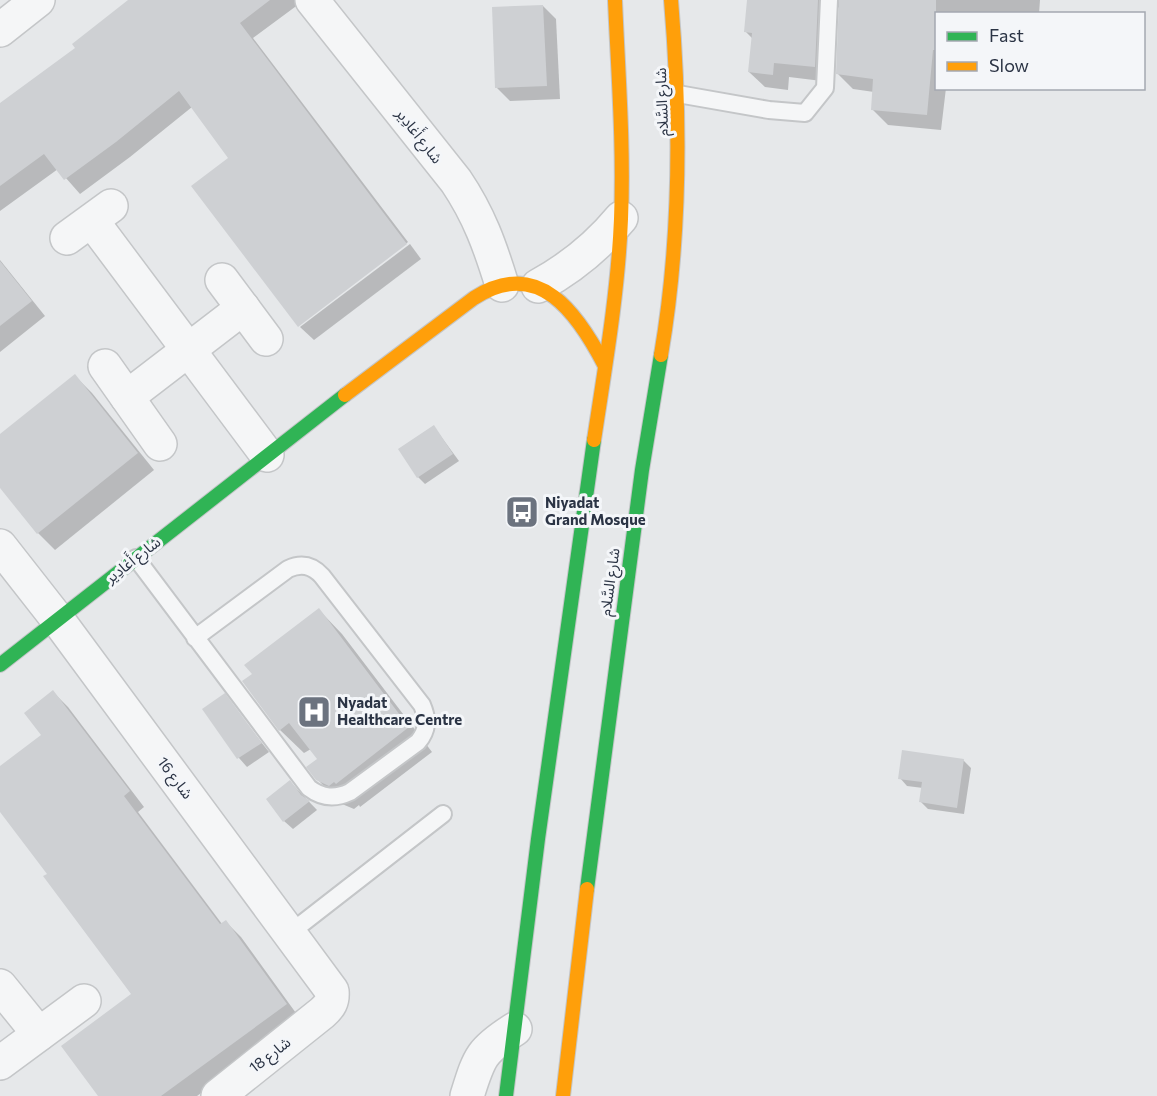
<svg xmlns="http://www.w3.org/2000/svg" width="1157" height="1096" font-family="Commissioner,'Noto Sans Arabic',sans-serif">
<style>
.shadow{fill:#0003}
.building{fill:#ced0d3}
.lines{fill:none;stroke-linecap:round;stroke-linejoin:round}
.lane-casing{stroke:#c4c6c8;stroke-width:20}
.street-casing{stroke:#c4c6c8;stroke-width:36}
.fast-casing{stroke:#c4c6c8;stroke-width:16}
.slow-casing{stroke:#c4c6c8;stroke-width:16}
.lane{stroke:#f5f6f7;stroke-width:16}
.street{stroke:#f5f6f7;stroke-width:33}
.fast{stroke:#30b455;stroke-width:14}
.slow{stroke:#ff9f0a;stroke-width:14}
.labels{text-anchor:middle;stroke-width:6;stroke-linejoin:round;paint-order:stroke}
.street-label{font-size:15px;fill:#2b3445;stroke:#f4f6f9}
.poi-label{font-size:15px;font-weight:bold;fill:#2b3445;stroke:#f4f6f9;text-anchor:start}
</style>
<rect width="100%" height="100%" fill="#e6e8ea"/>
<g class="shadow">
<polygon points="130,0 296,0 299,4 253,38 408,242 299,324 231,158 192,107 130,157 80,194 58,169 0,211 0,104 77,48"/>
<polygon points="749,0 1040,0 1039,14 936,14 936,88 946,88 941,130 888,125 872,109 874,92 853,89 838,74 841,6 836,9 830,82 789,77 788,90 765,87 749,72 753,39 746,32"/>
<polygon points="543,6 556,19 560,99 510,101 497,88"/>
<polygon points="410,244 421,259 314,340 300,327"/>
<polygon points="0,260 45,316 0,352"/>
<polygon points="75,376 92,393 154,470 55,550 38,533 0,486 0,436"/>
<polygon points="434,427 459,461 425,484 418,477"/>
<polygon points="319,610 342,634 432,752 360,807 359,805 354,809 342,804 317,779 319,759 311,749 304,753 280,730 254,675"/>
<polygon points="53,692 68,707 144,807 138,812 222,924 226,922 241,937 301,1020 197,1096 100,1096 133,994 49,874 0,809 0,768 43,735"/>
<polygon points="224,695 269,752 247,767 239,758 204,709"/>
<polygon points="963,760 971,768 964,814 928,809 921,802 923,788 907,786 900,778"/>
<polygon points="290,782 317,810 293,829 284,821"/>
</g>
<g class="building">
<polygon points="128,0 270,0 240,23 407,244 298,327 191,186 228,158 179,91 116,142 64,180 44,154 0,186 0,103 75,48 72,44"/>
<polygon points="747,0 818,0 815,67 774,63 773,75 748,72 752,33 744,32"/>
<polygon points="839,0 936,0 936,50 933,50 927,115 871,110 873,79 836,74"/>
<polygon points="543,5 547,86 495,88 492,7"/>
<polygon points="0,261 32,301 0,326"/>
<polygon points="75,374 138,453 37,534 0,488 0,434"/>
<polygon points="434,425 453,454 417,478 398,449"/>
<polygon points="319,608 409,727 336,784 334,782 329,786 316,780 306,767 317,759 289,723 279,731 242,681 252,674 244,665"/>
<polygon points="53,690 130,791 124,796 220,924 226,920 287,1004 161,1096 98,1096 61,1046 131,994 43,876 47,874 0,812 0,766 41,735 24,713"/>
<polygon points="225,693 262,743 237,759 202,709"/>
<polygon points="902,750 964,759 957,808 919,802 922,782 898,779"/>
<polygon points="290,780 301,795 310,801 283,822 266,799"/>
</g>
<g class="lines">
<g class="lane-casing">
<g id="lane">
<polyline points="678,94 769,110 805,113 825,88 829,0"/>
<path d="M 136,558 L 309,788 C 322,798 335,799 350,792 L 418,742 C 428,730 428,719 422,705 L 322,576 C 312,565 301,563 288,569 L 195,638"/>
<polyline points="290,933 443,814"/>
</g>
</g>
<g class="street-casing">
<g id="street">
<path d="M 312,0 L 456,181 C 479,215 490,246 502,285"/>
<polyline points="0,30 38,0"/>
<polyline points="92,221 267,455"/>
<polyline points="67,238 111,206"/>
<polyline points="222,280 266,339"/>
<path d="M 538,286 C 571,268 597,247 621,218"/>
<polyline points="105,366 160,444"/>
<polyline points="127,397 243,308"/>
<path d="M 0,546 L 58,620 L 332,991 C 333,1001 330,1006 322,1013 L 218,1096"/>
<polyline points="0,986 39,1034"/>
<polyline points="0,1063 84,1001"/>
<path d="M 467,1096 C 479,1058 480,1051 515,1029"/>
</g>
</g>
<g class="fast-casing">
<g id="fast">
<polyline points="0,665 345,395"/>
<polyline points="587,889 642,470 661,355"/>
<polyline points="506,1096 538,839 594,440"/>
</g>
</g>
<g class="slow-casing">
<g id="slow">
<path d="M 661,355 C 681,238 681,118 671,0"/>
<path d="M 345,395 L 474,298 C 539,256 578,314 605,366"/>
<path d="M 594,440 C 605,367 618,293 621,219 C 624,146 618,72 615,0"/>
<polyline points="563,1096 587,889"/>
</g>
</g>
<use href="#lane" class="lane"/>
<use href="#street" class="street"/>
<use href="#fast" class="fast"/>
<use href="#slow" class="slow"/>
</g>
<defs>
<g id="bus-square" transform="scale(1.725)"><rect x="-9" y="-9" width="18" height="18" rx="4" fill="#6c737f" stroke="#f4f6f9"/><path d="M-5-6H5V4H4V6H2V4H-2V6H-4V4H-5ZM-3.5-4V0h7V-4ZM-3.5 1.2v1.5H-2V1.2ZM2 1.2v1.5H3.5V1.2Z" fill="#fff"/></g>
<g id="hospital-square" transform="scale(1.725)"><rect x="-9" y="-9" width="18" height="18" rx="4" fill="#6c737f" stroke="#f4f6f9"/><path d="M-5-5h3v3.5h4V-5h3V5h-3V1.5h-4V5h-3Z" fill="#fff"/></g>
</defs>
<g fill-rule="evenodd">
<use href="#bus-square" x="522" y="512"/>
<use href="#hospital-square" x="314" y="712"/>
</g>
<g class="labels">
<g class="street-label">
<text transform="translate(662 102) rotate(-92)" y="5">شارع السَّلام</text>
<text transform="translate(419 136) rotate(52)" y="5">شارع أَغادِير</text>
<text transform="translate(133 560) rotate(-38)" y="5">شارع أَغادِير</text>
<text transform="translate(610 582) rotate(-82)" y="5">شارع السَّلام</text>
<text transform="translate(175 778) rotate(53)" y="5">شارع 16</text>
<text transform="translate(270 1055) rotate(-38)" y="5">شارع 18</text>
</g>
<g class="poi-label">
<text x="545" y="508">Niyadat<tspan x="545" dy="17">Grand Mosque</tspan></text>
<text x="337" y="708">Nyadat<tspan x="337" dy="17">Healthcare Centre</tspan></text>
</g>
</g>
<rect x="935" y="12" width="210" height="78" fill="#f4f6f9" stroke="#a4a8b1" stroke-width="1.5"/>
<rect x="947" y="32" width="30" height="9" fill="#30b455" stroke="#a4a8b1" stroke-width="1.5"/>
<text x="989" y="42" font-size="18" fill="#2b3445">Fast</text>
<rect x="947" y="62" width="30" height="9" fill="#ff9f0a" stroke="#a4a8b1" stroke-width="1.5"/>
<text x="989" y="72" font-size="18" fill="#2b3445">Slow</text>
</svg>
